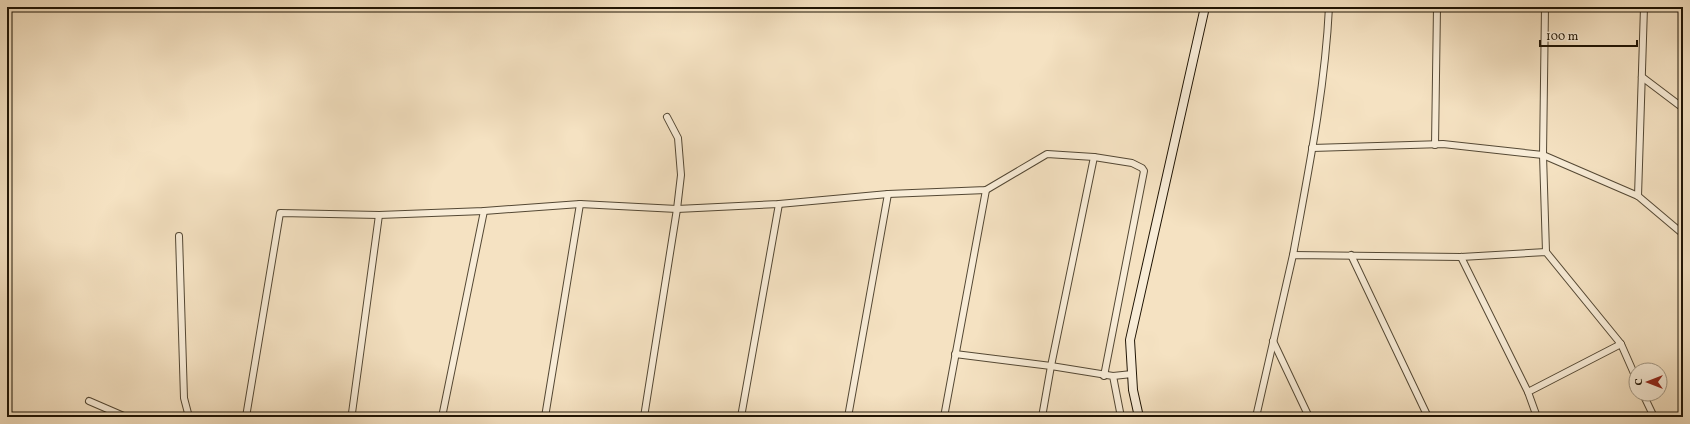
<svg xmlns="http://www.w3.org/2000/svg" width="1690" height="424" font-family="Vollkorn,serif">
<style>
.lines{fill:none;stroke-linecap:round;stroke-linejoin:round}
.street-casing{stroke:#544834;stroke-width:8}
.secondary-casing{stroke:#1f1404;stroke-width:10}
.street{stroke:#f8ecd7;stroke-width:6}
.secondary{stroke:#f8ecd7;stroke-width:8}
</style>
<rect width="100%" height="100%" fill="#f5e2c2"/>
<filter id="stains"><feTurbulence type="fractalNoise" baseFrequency=".005" numOctaves="4"/><feColorMatrix values="0 0 0 0 .2 0 0 0 0 .09 0 0 0 0 .02 0 0 0 .5 -.17"/></filter>
<radialGradient id="worn" r=".72"><stop offset=".6" stop-color="#630" stop-opacity="0"/><stop offset="1" stop-color="#630" stop-opacity=".3"/></radialGradient>
<g class="lines">
<g class="street-casing">
<g id="street">
<polyline points="1545,7 1543,155 1546,252"/>
<polyline points="1642,77 1683,108"/>
<polyline points="1435,145 1437,7"/>
<polyline points="1312,148 1443,144 1543,155 1638,196 1683,234"/>
<polyline points="1638,196 1644,7"/>
<polyline points="179,236 184,398 189,417"/>
<path d="M 1293,255 C 1308,173 1325,90 1329,7"/>
<polyline points="1351,255 1428,417"/>
<polyline points="1461,257 1528,392"/>
<polyline points="1273,341 1309,417"/>
<polyline points="955,354 1051,366 1113,376 1121,417"/>
<polyline points="1113,376 1132,374"/>
<polyline points="1643,394 1654,417"/>
<polyline points="89,401 126,417"/>
<polyline points="246,417 280,213 379,215 484,211 580,204 677,209 779,204 888,194 986,190 1047,154 1094,157 1132,163 1142,168 1144,171 1104,376"/>
<polyline points="350,417 352,413 379,215"/>
<polyline points="442,417 484,211"/>
<polyline points="545,417 580,204"/>
<polyline points="644,417 677,209 681,175 678,138 667,117"/>
<polyline points="741,417 779,204"/>
<polyline points="848,417 888,194"/>
<polyline points="944,417 986,190"/>
<polyline points="1042,417 1051,366 1094,157"/>
<polyline points="1256,417 1293,255 1461,257 1546,252 1621,344 1636,378"/>
<polyline points="1537,417 1528,392 1621,344"/>
</g>
</g>
<g class="secondary-casing">
<polyline id="secondary" points="1139,417 1133,390 1130,340 1205,7"/>
</g>
<use href="#street" class="street"/>
<use href="#secondary" class="secondary"/>
</g>
<rect width="1690" height="424" fill="none" stroke="#f5e2c2" stroke-width="24"/>
<rect x="8" y="8" width="1674" height="408" fill="none" stroke="#1f1404" stroke-width="2"/>
<rect x="12" y="12" width="1666" height="400" fill="none" stroke="#1f1404"/>
<g transform="translate(1648 382) rotate(270)"><circle r="19" fill="#f8ecd7" stroke="#a19683"/>
<path d="M0-3L7 15L0 10L-7 15Z" fill="#8f2418"/>
<text y="-6" font-size="11" font-weight="bold" text-anchor="middle" fill="#1f1404">С</text>
</g>
<path d="M1540 40v6h97v-6" fill="none" stroke="#1f1404" stroke-width="2"/>
<text x="1546" y="40" font-size="12" fill="#1f1404" stroke="#f8ecd7" stroke-width="3" paint-order="stroke">100 m</text>
<rect width="100%" height="100%" filter="url(#stains)"/>
<rect width="100%" height="100%" fill="url(#worn)"/>
</svg>
